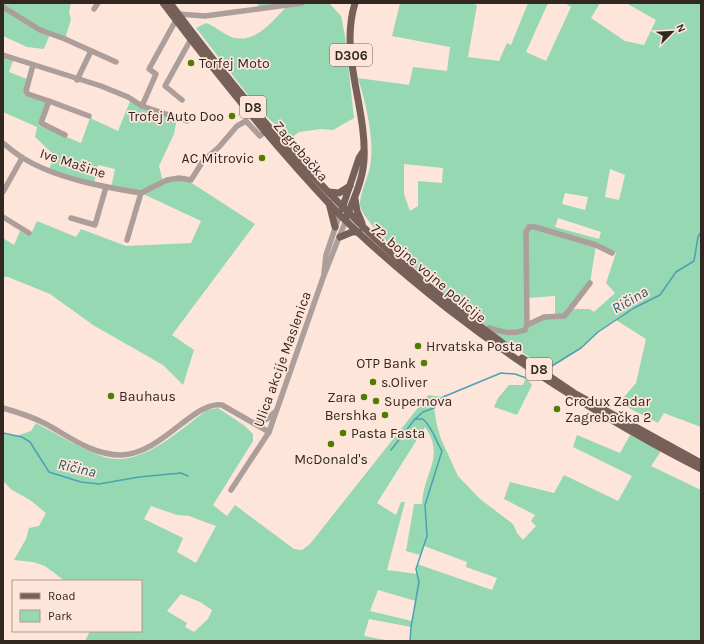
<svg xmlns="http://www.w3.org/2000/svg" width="704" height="644" font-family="Karla,sans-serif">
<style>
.green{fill:#95d8b1;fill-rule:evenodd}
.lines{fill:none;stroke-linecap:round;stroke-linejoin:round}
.stream{stroke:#4ca1b3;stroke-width:1.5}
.minor{stroke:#ac9e9a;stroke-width:5.5}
.major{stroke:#776057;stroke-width:7}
.poi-dot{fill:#507c00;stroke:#fee5da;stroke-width:1.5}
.labels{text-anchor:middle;stroke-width:3.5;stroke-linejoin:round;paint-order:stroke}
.shield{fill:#fee5da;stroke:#706059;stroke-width:1}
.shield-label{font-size:13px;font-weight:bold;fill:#332722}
.poi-label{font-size:14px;fill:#332722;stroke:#fee5da;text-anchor:start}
.street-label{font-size:14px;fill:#332722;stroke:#fee5da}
.water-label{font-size:15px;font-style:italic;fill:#285c68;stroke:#fee5da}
</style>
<rect width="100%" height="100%" fill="#fee5da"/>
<g class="green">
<polygon points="3,3 71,3 69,12 71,19 65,39 50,34 44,49 27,47 3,36"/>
<path d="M 257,3 L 329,3 L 341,16 L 345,36 L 354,118 L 333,130 L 321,129 L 299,132 L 291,138 L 270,120 L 251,99 L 196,28 L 206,23 C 215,26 222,33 231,37 C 255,45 273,21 288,5 L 260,8 Z"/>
<path d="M 400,3 L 471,3 L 477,5 L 468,57 L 499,61 L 507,43 L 511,45 L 528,3 L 548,3 L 526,52 L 546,61 L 571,7 L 565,3 L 600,3 L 591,18 L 625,41 L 644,45 L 656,20 L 626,3 L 701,3 L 701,427 L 664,413 L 658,423 L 619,403 L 636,383 L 646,339 L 616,320 L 598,332 L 581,348 L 547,369 C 531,358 515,348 499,337 C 474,320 363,230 360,205 C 359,196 368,177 370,167 C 375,140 366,104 358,78 L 409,85 L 413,67 L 447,71 L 450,47 L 392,36 ZM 404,164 L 443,168 L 442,183 L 418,181 L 418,206 L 410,211 L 404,194 ZM 610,169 L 625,175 L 619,200 L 605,197 ZM 565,193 L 588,197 L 585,210 L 562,204 ZM 558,218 L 601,232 L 599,239 L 555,227 ZM 596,245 L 616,253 L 606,283 L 615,293 L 594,312 L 590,309 L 572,309 L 590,283 ZM 555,296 L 555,316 L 527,324 L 527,298 Z"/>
<polygon points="3,55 14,58 9,72 27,79 26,91 49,101 38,125 81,143 90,118 118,131 131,99 177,118 174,134 159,166 163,182 187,180 255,224 172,335 194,350 183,385 163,365 93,325 50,294 8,277 3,277 3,238 14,245 20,231 30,236 37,221 76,237 81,229 126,246 191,243 201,221 141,193 111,188 115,169 98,165 94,184 49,170 54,155 35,137 37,127 3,112"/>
<polygon points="526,378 532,385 517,415 494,407 498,398 509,385 523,385"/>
<path d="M 428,395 L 443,397 L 434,408 L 437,426 L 441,439 L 458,476 L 480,499 L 513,524 L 517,533 L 523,540 L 536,526 L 531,521 L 535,515 L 504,499 L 510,482 L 554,493 L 564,475 L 618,501 L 632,476 L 573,447 L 577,435 L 620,453 L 630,435 L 661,451 L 651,466 L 701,490 L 701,641 L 410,641 L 411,627 L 369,619 L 364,636 L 391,641 L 85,641 L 90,631 L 141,631 L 141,581 L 65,581 L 45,566 L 33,562 L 14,560 L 26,539 L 29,528 L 39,526 L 46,513 L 30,500 L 12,490 L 3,481 L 3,434 L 16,436 L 31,431 L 36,423 C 57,434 86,452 108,458 C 143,466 181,429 207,410 L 218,408 L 245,426 L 253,434 L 253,441 L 213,505 L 227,516 L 235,505 L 294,549 L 302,550 L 310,544 ZM 425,427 C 446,457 423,473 422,504 L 414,504 L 406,551 L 420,555 L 424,546 L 467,562 L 466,567 L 497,578 L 492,590 L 417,564 L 417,574 L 387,570 L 405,502 L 401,502 L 396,515 L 377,503 ZM 151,506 L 177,515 L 189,516 L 216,526 L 196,563 L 177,552 L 183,538 L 144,519 ZM 378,590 L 416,601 L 412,621 L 370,611 ZM 181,594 L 200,602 L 212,610 L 208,619 L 194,632 L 185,627 L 187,623 L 167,611 Z"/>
</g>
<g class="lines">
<g class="stream">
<polyline points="547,369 581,348 598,332 634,308 660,295 676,272 694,261 698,237 701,232"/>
<polyline points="3,433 22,437 30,442 49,472 81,482 99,484 139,477 181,473 188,476"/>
<polyline points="391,450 415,419 423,412 434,408 443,397 501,373 515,374 526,378"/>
<path d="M 410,641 L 411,627 L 419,582 L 416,569 L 427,536 L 425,505 L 442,451 C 435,440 433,428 423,419 L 415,419"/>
</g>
<g class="minor">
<polyline points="3,7 40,30 65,39 116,62"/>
<polyline points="94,9 98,3"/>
<polyline points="178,14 205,16 302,3"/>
<polyline points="3,55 101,86 128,97 142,106 187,121"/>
<polyline points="33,65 26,91 28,94 49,101 41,123 65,135"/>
<polyline points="77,80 91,51"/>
<polyline points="182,100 165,86 191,39"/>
<polyline points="49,101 89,116"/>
<polyline points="142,106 156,74 149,69 176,20"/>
<path d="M 3,143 C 9,148 16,154 23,158 C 55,178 103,187 141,193"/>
<polyline points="3,192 22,158"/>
<polyline points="141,193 167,180 179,178 191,180 203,161 219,147 237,126 246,121 260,136 266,131"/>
<polyline points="3,217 29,233"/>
<polyline points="71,218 95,225 106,187"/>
<polyline points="127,240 141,193"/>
<polyline points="324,273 326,255 340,214"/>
<polyline points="527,325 544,317 564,316 567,313 590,283"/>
<path d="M 485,331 L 489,328 C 503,332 511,335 525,330 L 527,325 L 526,232 L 529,227 L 535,227 L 596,245 L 612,253"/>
<path d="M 3,408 C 17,412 33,417 46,424 C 70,437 92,455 121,455 C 162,454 193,401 222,405 L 269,432"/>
<polyline points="255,424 267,419 276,411"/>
<polyline points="231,490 269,432 324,275 346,220"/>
</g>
<g class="major">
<path d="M 163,3 C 218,76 276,148 339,214 C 373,248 410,279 448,309 C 528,371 611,423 701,469"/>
<path d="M 170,3 C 240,97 318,190 407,267 C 439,296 474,322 509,348"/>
<polyline points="329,192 339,193 350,186"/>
<polyline points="355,199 357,211 362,223"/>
<polyline points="329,203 335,227"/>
<polyline points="342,209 359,158 363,152"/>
<path d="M 347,216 C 354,199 363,179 364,160 C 367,107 339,55 355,3"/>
<polyline points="340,237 352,232 359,232"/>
<polyline points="522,358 574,393 701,463"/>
</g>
</g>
<g class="poi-dot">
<circle cx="191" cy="63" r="4"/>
<circle cx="232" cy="116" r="4"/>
<circle cx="262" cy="158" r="4"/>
<circle cx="418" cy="346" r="4"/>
<circle cx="424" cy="363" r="4"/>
<circle cx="373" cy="382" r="4"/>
<circle cx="111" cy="396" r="4"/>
<circle cx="364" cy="397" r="4"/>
<circle cx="376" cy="401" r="4"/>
<circle cx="557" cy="409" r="4"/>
<circle cx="385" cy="415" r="4"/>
<circle cx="343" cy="433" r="4"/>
<circle cx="331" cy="444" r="4"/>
</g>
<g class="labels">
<g class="shield">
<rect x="330" y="44" width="42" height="22" rx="3"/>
<rect x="240" y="96" width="26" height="22" rx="3"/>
<rect x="526" y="358" width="26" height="22" rx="3"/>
</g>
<g class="shield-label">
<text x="351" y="60">D306</text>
<text x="253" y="112">D8</text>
<text x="539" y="374">D8</text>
</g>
<g class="poi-label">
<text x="199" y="68">Torfej Moto</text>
<text x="224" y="121" text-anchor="end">Trofej Auto Doo</text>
<text x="254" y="163" text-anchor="end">AC Mitrovic</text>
<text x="426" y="351">Hrvatska Posta</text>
<text x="416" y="368" text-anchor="end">OTP Bank</text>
<text x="381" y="387">s.Oliver</text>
<text x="119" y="401">Bauhaus</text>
<text x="356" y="402" text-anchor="end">Zara</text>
<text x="384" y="406">Supernova</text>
<text x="565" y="406">Crodux Zadar<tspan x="565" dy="16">Zagrebačka 2</tspan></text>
<text x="377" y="420" text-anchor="end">Bershka</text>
<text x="351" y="438">Pasta Fasta</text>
<text x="331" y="464" text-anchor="middle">McDonald's</text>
</g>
<g class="street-label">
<text transform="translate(301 151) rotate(49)" y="5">Zagrebačka</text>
<text transform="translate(73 163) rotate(18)" y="5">Ive Mašine</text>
<text transform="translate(429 273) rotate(40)" y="5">72. bojne vojne policije</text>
<text transform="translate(282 359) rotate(-70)" y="5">Ulica akcije Maslenica</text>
</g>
<g class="water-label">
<text transform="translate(630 300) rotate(-30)" y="5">Ričina</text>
<text transform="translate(77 468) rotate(13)" y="5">Ričina</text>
</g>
</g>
<rect width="704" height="644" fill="none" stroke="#332722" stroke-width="8"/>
<rect x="12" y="580" width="130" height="52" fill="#fee5da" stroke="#ad9990"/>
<rect x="20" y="593" width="20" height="6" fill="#776057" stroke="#ad9990"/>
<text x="48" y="600" font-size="12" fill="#332722">Road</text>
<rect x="20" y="610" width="20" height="12" fill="#95d8b1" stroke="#ad9990"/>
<text x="48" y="620" font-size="12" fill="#332722">Park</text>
<g transform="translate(672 32) rotate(66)" stroke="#fee5da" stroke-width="3" paint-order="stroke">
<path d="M0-3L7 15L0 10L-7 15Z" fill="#332722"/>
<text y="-6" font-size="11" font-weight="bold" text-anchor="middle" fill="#332722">N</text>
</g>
</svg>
